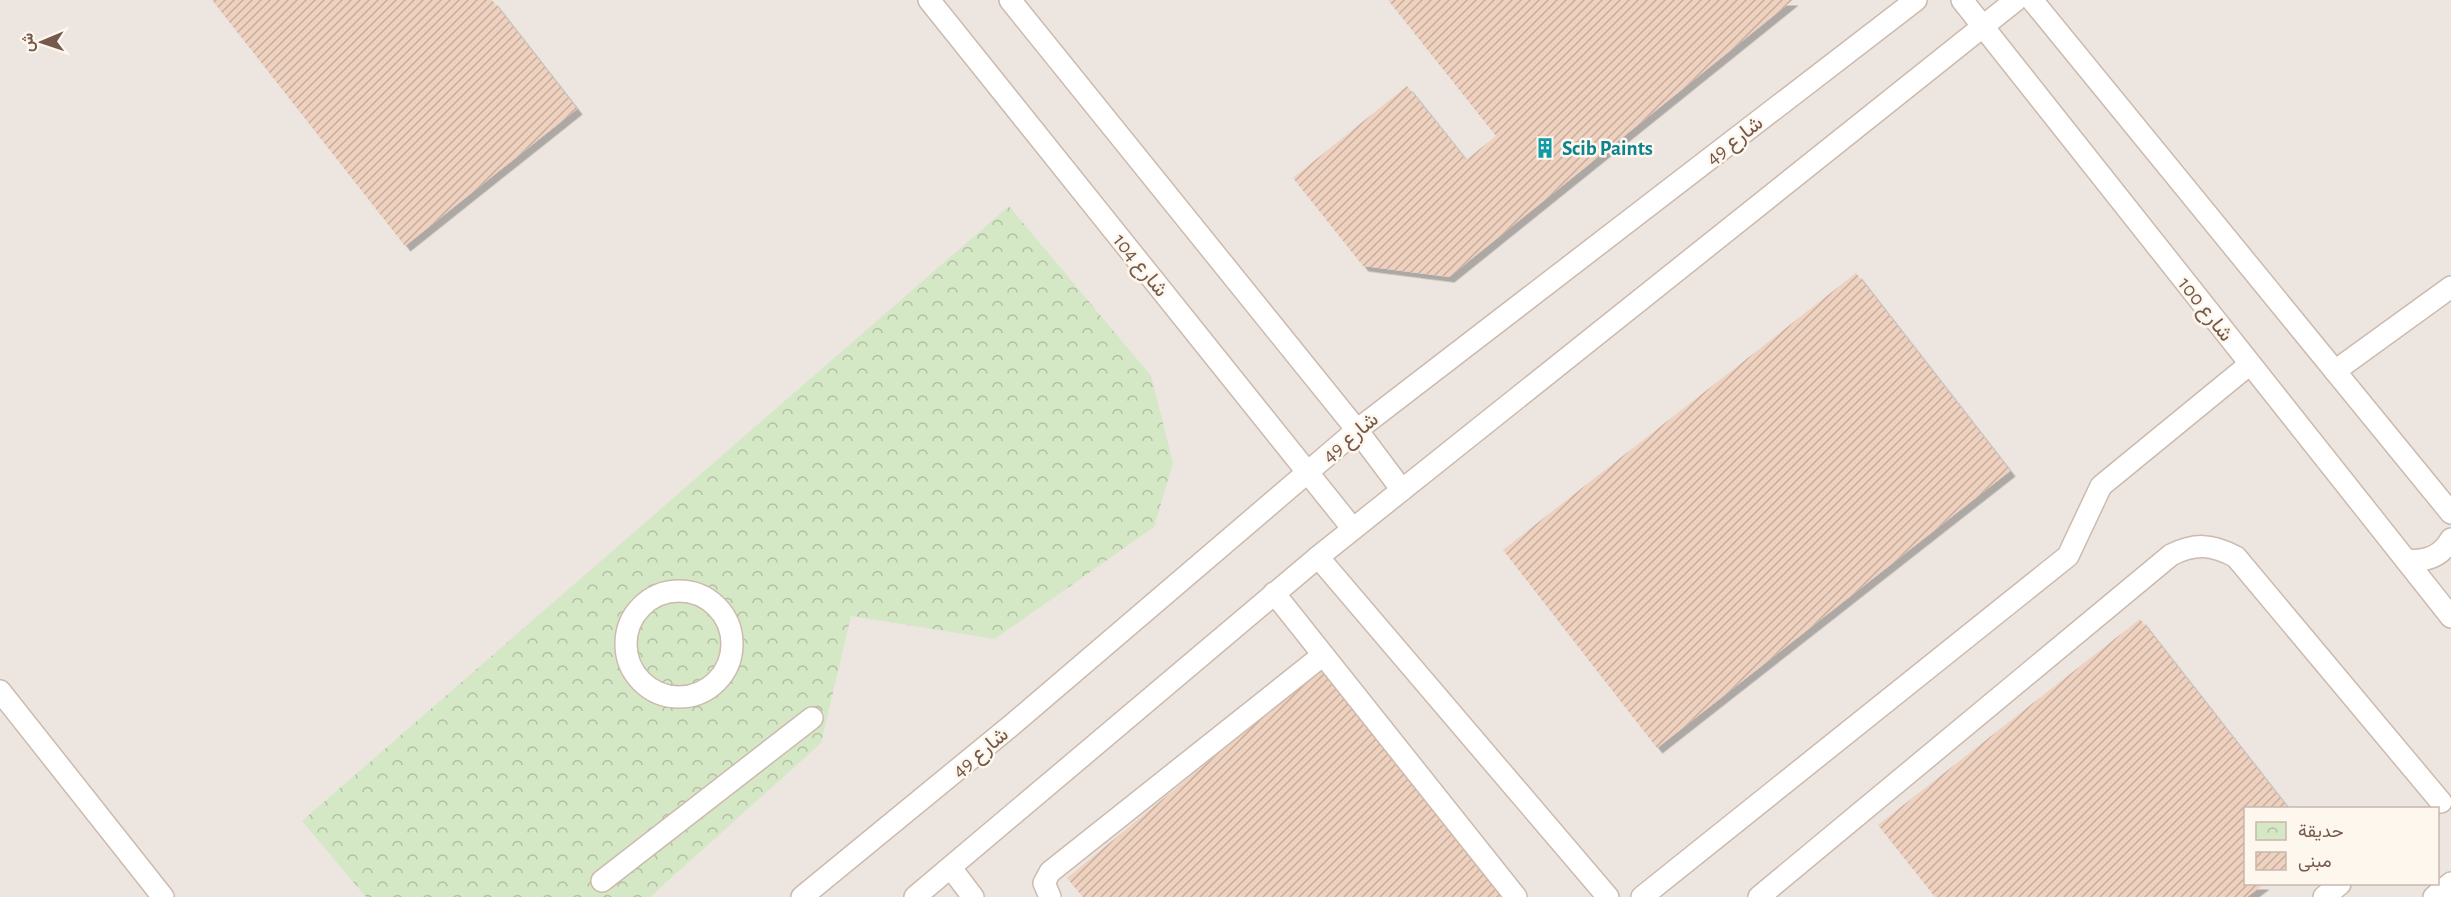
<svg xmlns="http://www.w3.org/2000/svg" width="2451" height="897" font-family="'Alegreya Sans',Vazirmatn,sans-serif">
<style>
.industrial{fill:#ece5e0;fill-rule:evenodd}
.park{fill:url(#park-crowns)}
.building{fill:url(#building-hatch);filter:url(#shadow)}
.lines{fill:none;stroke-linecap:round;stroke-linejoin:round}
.service-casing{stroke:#cdbaae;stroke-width:24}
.service{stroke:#fff;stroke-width:21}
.labels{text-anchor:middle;stroke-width:5;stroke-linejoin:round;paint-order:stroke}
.street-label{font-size:21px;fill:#74594c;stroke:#fef7ed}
.culture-label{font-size:21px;font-weight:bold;fill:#0d838f;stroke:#fef7ed;text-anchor:start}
</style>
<defs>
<pattern id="park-crowns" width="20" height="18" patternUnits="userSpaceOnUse" patternTransform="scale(1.5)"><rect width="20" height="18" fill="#d5e8c6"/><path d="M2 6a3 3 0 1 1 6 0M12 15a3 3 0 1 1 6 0" fill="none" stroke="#b1bfa3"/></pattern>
<pattern id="building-hatch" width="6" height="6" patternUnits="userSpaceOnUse" patternTransform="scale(1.5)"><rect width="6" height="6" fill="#efd1c0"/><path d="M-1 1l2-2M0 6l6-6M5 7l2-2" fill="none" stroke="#c6ad9e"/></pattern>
<filter id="shadow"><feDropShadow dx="5.5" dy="5.5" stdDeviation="0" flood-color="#0004"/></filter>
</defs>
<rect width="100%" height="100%" fill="#fbf2e7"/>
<path class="industrial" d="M 0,0 L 2451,0 L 2451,897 L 0,897 ZM 2246,808 L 2438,808 L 2438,884 L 2246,884 Z"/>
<polygon class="park" points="1009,206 1151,376 1173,463 1154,527 995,639 851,616 821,743 650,897 366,897 302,821"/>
<g class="building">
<polygon points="212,0 492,0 577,109 405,246"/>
<polygon points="1388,0 1793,0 1449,277 1363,266 1293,178 1407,86 1466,160 1496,136"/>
<polygon points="1856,273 2010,471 1657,748 1503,550"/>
<polygon points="2140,619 2288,808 2246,808 2246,884 2264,884 2247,897 1935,897 1878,825"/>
<polygon points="1322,668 1509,897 1083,897 1067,878"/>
</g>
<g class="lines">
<g class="service-casing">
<g id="service">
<polyline points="929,0 1353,529"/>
<polyline points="1010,0 1357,430 1402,490"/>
<polyline points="1962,0 2451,617"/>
<polyline points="2032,0 2451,513"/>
<polyline points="2335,371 2451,287"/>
<polyline points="1318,557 1608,897"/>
<path d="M 2406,560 C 2425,562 2441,557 2451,539"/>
<circle cx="679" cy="644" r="53"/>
<polyline points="1274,593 1516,897"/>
<polyline points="0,691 163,897"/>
<polyline points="951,868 973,897"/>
<polyline points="602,881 812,718"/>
<polyline points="802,897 1013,724 1357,430 1916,0"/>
<polyline points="915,897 1318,557 2016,0"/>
<polyline points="1050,897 1044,883 1050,872 1323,655"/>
<polyline points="1642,897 2068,556 2101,486 2250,364"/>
<path d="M 1759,897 L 2171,555 C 2195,543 2212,544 2236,557 L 2441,802"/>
<polyline points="2324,897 2340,884"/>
<polyline points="2434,897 2451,883"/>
</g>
</g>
<use href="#service" class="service"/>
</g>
<defs>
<g id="building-bare" transform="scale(1.62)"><path d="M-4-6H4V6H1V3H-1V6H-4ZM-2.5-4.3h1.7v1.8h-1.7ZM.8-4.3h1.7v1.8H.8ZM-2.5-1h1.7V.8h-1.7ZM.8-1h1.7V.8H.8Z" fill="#0f9aa8" stroke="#fef7ed" stroke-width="2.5" paint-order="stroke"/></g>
</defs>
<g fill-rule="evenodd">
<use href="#building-bare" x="1545" y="148"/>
</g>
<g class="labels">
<g class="street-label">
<text transform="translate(1734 140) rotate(-38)" y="7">شارع 49</text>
<text transform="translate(1141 265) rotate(51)" y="7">شارع 104</text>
<text transform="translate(2206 309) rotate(52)" y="7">شارع 100</text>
<text transform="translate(1350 437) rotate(-40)" y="7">شارع 49</text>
<text transform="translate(980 752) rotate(-40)" y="7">شارع 49</text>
</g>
<g class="culture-label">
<text x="1562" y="155">Scib Paints</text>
</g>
</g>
<rect x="2244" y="807" width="195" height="78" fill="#fef7ed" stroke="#c7b8ad" stroke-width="1.5"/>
<rect x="2256" y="822" width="30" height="18" fill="url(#park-crowns)" stroke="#c7b8ad" stroke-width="1.5"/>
<text x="2298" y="837" font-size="18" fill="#74594c">حديقة</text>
<rect x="2256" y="852" width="30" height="18" fill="url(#building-hatch)" stroke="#c7b8ad" stroke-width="1.5"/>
<text x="2298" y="867" font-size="18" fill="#74594c">مبنى</text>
<g transform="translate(42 42) rotate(268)" stroke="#fef7ed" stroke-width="4.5" paint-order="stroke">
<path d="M0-4.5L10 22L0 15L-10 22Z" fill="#74594c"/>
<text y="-9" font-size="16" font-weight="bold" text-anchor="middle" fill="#74594c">ش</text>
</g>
</svg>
